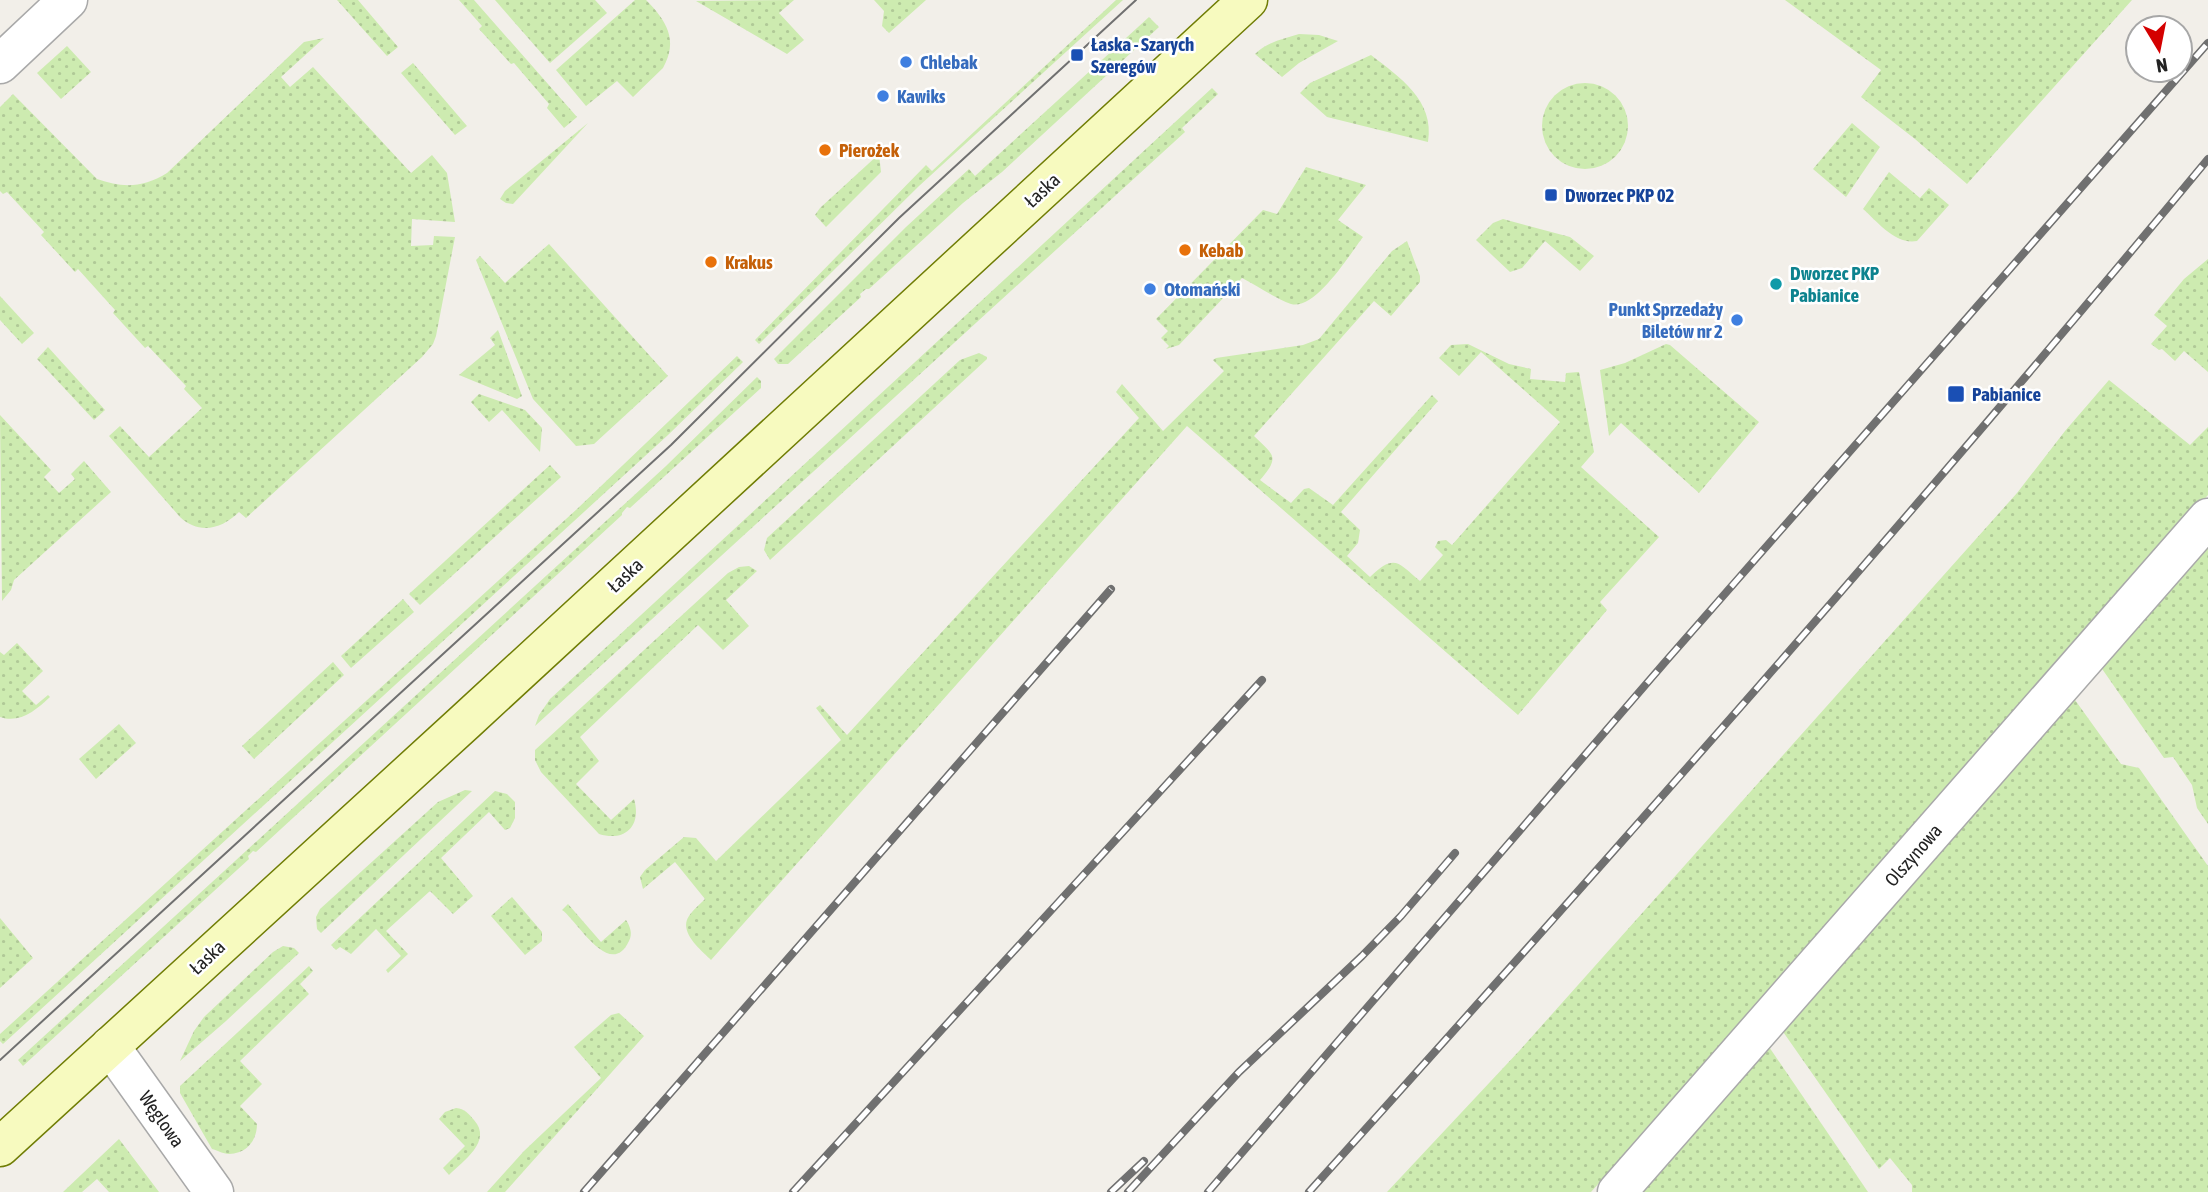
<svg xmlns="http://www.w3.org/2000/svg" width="2208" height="1192" font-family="'Asap Condensed',sans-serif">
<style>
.grass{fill:url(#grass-dots)}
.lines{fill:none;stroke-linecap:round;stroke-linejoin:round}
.minor-casing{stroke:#a9a9a9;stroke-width:41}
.secondary-casing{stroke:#707d05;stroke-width:41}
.minor{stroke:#fff;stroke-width:38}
.secondary{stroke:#f7fabf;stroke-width:38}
.tram{stroke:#707070;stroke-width:2}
.rail-casing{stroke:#707070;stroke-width:8}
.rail{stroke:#fff;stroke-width:5;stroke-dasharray:16;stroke-linecap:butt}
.transit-dot{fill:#1a4fb4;stroke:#fff;stroke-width:2.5}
.shop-dot{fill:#3f7fe0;stroke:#fff;stroke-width:2.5}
.food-dot{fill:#e8710a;stroke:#fff;stroke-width:2.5}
.culture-dot{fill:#0f9aa8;stroke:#fff;stroke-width:2.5}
.labels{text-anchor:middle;stroke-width:5;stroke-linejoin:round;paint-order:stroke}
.transit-label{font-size:19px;font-weight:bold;fill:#164399;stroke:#fff;text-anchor:start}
.shop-label{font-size:19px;font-weight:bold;fill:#366cbe;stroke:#fff;text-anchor:start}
.food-label{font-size:19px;font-weight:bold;fill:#c56008;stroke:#fff;text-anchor:start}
.street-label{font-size:19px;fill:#222;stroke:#fff}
.culture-label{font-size:19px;font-weight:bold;fill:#0d838f;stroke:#fff;text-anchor:start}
</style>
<defs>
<pattern id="grass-dots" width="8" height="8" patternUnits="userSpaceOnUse" patternTransform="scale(1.75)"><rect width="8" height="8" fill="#cdebb0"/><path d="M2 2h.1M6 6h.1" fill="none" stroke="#b0c997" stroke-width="1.8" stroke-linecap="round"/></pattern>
</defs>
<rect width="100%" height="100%" fill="#f2efe9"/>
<g class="grass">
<polygon points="337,0 358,0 398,47 387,56"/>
<polygon points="459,0 474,0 577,117 564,128 547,108 549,104 514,63 511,64 479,29 482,26"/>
<polygon points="495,0 595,0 607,13 550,63"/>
<path d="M 635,0 L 646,0 C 666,20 679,40 663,68 L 633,97 L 617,81 L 586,106 L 556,70 Z"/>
<polygon points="794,0 779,13 804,40 787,54 696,1"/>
<polygon points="874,0 926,0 889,33 882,26 884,11"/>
<polygon points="1116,0 1123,0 919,186 759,344 755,340 926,165 932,171"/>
<polygon points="1785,0 2132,0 1967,184 1915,139 1861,97 1881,70"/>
<polygon points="1149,17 1159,27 1002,172 963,203 869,289 866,289 860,294 861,297 788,364 778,364 774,359 906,227 969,169 975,176"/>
<path d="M 1299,34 L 1319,35 L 1338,41 L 1299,63 L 1282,77 L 1255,54 C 1267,42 1283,39 1299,34 Z"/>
<path d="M 324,38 L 281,77 L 290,87 L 313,67 L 411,173 L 432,155 L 447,173 L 455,222 L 412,219 L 411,246 L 433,245 L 434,236 L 455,237 L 436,336 L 433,344 L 422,357 L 246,518 L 239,512 C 222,529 199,535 180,517 L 109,436 L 120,426 L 149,457 L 202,408 L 184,389 L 186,386 L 148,346 L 145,348 L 113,313 L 115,310 L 78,269 L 75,272 L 41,235 L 44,232 L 7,192 L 3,194 L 0,191 L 0,107 L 13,94 L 97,179 C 122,188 143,188 167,173 L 304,42 Z"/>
<polygon points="67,46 91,72 61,99 37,73"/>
<path d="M 1371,55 C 1399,77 1435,100 1428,142 L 1327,117 L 1300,93 L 1310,83 Z"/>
<polygon points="413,63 467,126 455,135 401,73"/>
<circle cx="1585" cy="126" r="43"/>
<polygon points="1212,88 1218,94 1182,128 1185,132 535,726 539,715 550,699"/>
<polygon points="588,123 513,204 506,203 500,199 505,191"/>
<polygon points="1852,123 1880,147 1846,197 1813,169"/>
<polygon points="879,154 881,172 826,227 815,215 820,208"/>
<path d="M 1306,167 L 1366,185 L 1338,220 L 1363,237 C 1350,254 1315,311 1291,304 C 1274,298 1258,286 1242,278 L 1179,345 L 1166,349 L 1169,346 L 1161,338 L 1168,331 L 1156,319 L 1263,210 L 1277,214 Z"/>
<path d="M 1889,172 L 1920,198 L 1929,188 L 1949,205 L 1917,241 C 1895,245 1878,222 1863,209 Z"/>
<polygon points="1503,219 1570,237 1594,256 1580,271 1545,241 1522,268 1510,272 1476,240 1493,223"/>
<path d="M 1407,241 L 1420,276 L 1420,282 L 1391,316 L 1374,301 L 1254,436 C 1273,455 1281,456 1260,480 L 1291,503 L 1304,489 L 1309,488 L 1333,505 L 1432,395 L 1438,401 L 1341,512 L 1360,530 L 1358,543 L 1347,556 L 1370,577 C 1395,553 1398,563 1420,581 L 1443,555 L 1435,547 L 1438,541 L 1446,540 L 1452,545 L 1560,422 L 1481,352 L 1459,376 L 1439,358 L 1451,345 L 1468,344 L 1509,364 L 1531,369 L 1530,379 L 1565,382 L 1566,373 L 1579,372 L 1594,452 L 1581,467 L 1659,537 L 1600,602 L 1607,610 L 1518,715 L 1187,426 L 711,960 C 701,950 678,932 689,916 C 693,910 700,904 705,899 L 675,862 L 643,889 L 640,877 L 645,870 L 684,837 L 696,838 L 716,861 L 841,740 L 816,708 L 820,705 L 847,735 L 1139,418 L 1116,392 L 1122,384 L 1163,431 L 1224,371 L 1213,360 L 1216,358 L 1303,345 L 1319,339 L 1392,251 Z"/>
<polygon points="549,244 668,376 594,444 576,446 533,399 476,260 480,256 505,283"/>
<polygon points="2208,259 2208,372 2184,351 2175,361 2162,349 2159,350 2151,344 2167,326 2154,315 2184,279"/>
<polygon points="0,296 34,333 22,344 0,320"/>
<polygon points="498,330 522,396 517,399 459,375 495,345 490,338"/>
<polygon points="1666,344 1670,345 1759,422 1699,493 1621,423 1609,436 1600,370 1625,363"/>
<polygon points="48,347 105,410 94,420 37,359"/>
<polygon points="979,353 987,357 987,359 770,560 764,550 767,538 960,360"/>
<polygon points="737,356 743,362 668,435 3,1044 0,1041 0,1034 577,509"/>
<polygon points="757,377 761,381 761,388 630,508 627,507 622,513 622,515 256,852 253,851 248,856 249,859 23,1066 18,1060 666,466"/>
<polygon points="2109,380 2190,445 2208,427 2208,495 2093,623 1743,1023 1591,1192 1387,1192 1520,1050 2017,493 2065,431"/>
<polygon points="479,394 525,410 542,428 540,452 502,410 489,422 471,402"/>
<polygon points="0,415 51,470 44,477 59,493 75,479 71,474 84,461 111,492 14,580 11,590 2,601"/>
<polygon points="550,465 561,477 420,605 409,594"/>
<polygon points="2208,537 2208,824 2197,808 2192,785 2173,757 2164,758 2098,663"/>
<path d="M 749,566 L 757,571 L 726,600 L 749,626 L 723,650 L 698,625 L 580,737 L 599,761 L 576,784 L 611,820 L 634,799 C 642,826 625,842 599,834 L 541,772 L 535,760 L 535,750 L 728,573 L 739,567 Z"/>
<polygon points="403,599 414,612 351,668 341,656"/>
<path d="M 17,643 L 43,671 L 22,691 L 36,705 L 48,695 L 50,697 C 36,710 20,724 0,717 L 0,652 L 4,655 Z"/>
<polygon points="333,662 344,675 254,759 242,746"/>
<polygon points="2070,693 2121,764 2139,768 2208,866 2208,1192 1912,1192 1912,1185 1890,1158 1879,1169 1779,1026"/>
<polygon points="119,724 136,743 96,779 79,759"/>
<polygon points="465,790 472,791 321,933 317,929 316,917 320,909 438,802"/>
<polygon points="495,791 507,794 515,802 515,818 510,828 505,830 489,812 441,858 473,896 453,914 430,891 386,931 408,954 388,973 386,970 401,956 376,929 351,954 340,947 336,950 331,945"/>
<polygon points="512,897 542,932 542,941 525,955 491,916"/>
<path d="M 568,904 L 601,942 L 626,920 C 630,926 633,934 629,941 C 610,981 576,919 562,910 Z"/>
<polygon points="0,918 33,958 0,988"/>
<polygon points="283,946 294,948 299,953 226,1021 180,1061 194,1031 204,1017 273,952"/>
<path d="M 309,966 L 313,971 L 300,984 L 309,994 L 240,1061 L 262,1084 L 240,1106 L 257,1124 C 257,1141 246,1154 229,1154 C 223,1154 217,1150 212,1149 L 180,1093 L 180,1086 Z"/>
<polygon points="619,1013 644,1036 505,1192 487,1192 524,1151 601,1078 574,1047 611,1015"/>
<polygon points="1765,1041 1868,1192 1634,1192"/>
<path d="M 456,1108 C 465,1109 468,1113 474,1120 C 493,1141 463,1161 449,1175 L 443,1168 L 465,1146 L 439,1119 L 445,1112 Z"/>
<polygon points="119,1139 159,1192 109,1192 97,1179 82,1192 63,1192"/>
</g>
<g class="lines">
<g class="minor-casing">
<g id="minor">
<polyline points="0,64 68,0"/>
<polyline points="110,1046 214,1192"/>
<polyline points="1617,1192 2208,518"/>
</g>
</g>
<g class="secondary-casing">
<polyline id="secondary" points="0,1147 466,721 1248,0"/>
</g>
<use href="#minor" class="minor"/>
<use href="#secondary" class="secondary"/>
<polyline class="tram" points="0,1060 671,445 899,218 1136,0"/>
<g class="rail-casing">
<g id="rail">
<polyline points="584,1192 1111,589"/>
<polyline points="793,1192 1262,680"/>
<polyline points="1111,1192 1144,1161"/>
<polyline points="1128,1192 1239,1072 1362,956 1401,916 1455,853"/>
<polyline points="1208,1192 1666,661 2208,43"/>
<path d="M 1309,1192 C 1614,853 1917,511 2208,159"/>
</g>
</g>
<use href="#rail" class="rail"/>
</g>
<g class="transit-dot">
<rect x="1070" y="48" width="14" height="14" rx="3.5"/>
<rect x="1544" y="188" width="14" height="14" rx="3.5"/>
<rect x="1947" y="385" width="18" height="18" rx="3.5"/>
</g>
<g class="shop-dot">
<circle cx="906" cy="62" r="7"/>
<circle cx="883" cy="96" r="7"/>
<circle cx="1150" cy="289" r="7"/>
<circle cx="1737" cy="320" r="7"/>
</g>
<g class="food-dot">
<circle cx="825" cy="150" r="7"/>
<circle cx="1185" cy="250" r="7"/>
<circle cx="711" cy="262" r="7"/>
</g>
<circle class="culture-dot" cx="1776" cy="284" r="7"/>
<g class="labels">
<g class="transit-label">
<text x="1091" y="51">Łaska - Szarych<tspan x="1091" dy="22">Szeregów</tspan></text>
<text x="1565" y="202">Dworzec PKP 02</text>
<text x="1972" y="401">Pabianice</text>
</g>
<g class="shop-label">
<text x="920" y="69">Chlebak</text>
<text x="897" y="103">Kawiks</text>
<text x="1164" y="296">Otomański</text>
<text x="1723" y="316" text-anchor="end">Punkt Sprzedaży<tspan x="1723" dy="22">Biletów nr 2</tspan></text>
</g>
<g class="food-label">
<text x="839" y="157">Pierożek</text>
<text x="1199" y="257">Kebab</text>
<text x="725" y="269">Krakus</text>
</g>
<g class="street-label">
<text transform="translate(1042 190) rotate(-43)" y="7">Łaska</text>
<text transform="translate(625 575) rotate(-43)" y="7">Łaska</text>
<text transform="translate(1913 855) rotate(-49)" y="7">Olszynowa</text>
<text transform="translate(207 957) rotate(-43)" y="7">Łaska</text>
<text transform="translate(162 1119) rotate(55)" y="7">Węglowa</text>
</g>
<g class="culture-label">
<text x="1790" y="280">Dworzec PKP<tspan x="1790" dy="22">Pabianice</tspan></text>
</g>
</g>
<g transform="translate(2159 49) rotate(170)"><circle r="33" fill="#ffffff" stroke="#a7a7a7" stroke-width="2"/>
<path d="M0-5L12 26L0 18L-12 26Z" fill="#d40000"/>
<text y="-10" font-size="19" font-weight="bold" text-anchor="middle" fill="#222222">N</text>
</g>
</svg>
